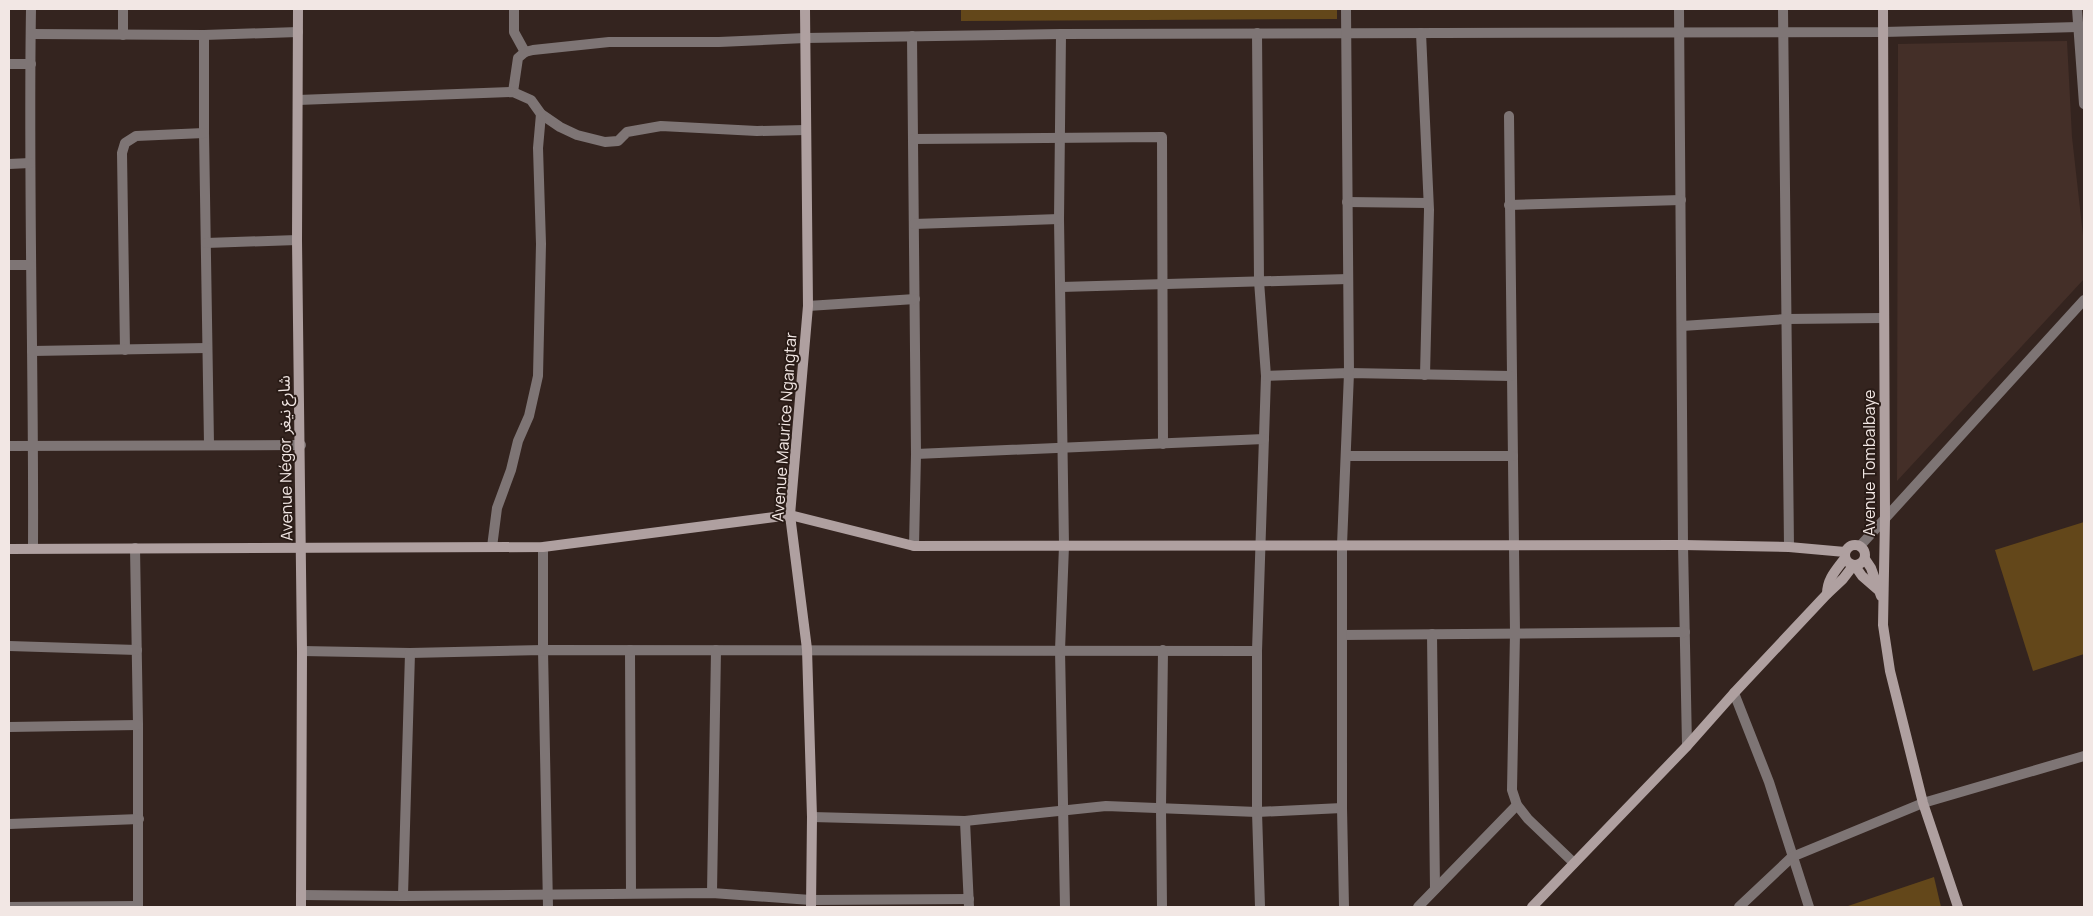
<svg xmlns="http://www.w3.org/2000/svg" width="2093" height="916" font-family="Manrope,'Noto Sans Arabic',sans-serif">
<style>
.built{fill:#442f28}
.park{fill:#63471a}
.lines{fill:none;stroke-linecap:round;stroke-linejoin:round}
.street{stroke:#7e7575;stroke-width:10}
.secondary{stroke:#afa0a0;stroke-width:10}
.labels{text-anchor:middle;stroke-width:4;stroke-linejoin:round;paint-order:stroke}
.street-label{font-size:16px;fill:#f2e7e4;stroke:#291b16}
</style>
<rect width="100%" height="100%" fill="#34241f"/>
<polygon class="built" points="2067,41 2072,137 2084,244 2084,279 1897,481 1898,44"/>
<g class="park">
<polygon points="961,9 1337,9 1337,19 961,21"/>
<polygon points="2084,522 2084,654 2033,671 1995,550"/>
<polygon points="1934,877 1941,907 1845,907"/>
</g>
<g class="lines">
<g class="street">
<path d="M 31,9 C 28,189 34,368 33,548"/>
<polyline points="123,9 123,35"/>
<polyline points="514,9 514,32 525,52"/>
<polyline points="1679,9 1683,545 1687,746"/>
<polyline points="1783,9 1789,547"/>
<polyline points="2077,9 2084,104"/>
<polyline points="1257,33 1259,281 1266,376 1257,651 1257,812 1260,907"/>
<polyline points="1421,33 1429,210 1425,375"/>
<polyline points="31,34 204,35 298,32"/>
<polyline points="1061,34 1059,219 1064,546 1060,650 1065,907"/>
<polyline points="204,35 204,133 209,444"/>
<polyline points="912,36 916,454 914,546"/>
<polyline points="9,64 31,64"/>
<polyline points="513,92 518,58 525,52 533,50 609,42 719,42 805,38 1061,34 1883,32 2078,27"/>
<polyline points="298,100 513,92 531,100 541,114 560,127 577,135 605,142 618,141 627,132 661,126 757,131 806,130"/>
<polyline points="1509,116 1515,633 1512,790 1517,805 1528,819 1574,863"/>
<polyline points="913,139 1162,137 1163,444"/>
<polyline points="9,164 30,163"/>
<polyline points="1347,202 1428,203"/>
<polyline points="1509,205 1681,200"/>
<polyline points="914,224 1059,219"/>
<polyline points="206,243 297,240"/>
<polyline points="9,265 31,265"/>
<polyline points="1061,287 1348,279"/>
<polyline points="808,306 915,299"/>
<polyline points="1682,326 1787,319 1883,318"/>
<polyline points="125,350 122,153 125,143 136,136 204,133"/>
<polyline points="32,351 207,348"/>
<polyline points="1266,376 1349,373 1511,376"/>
<polyline points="9,446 301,445"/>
<polyline points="916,454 1264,439"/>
<polyline points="1346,456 1513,456"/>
<polyline points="1860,546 2084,300"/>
<polyline points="492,547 497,508 511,470 518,441 529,416 538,376 541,244 538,148 541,114"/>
<polyline points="543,547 543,650 548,907"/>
<polyline points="135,548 138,725 138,907"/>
<polyline points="1432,634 1435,889"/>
<polyline points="1342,635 1685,632"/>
<polyline points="9,646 137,650"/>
<polyline points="630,650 631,893"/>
<polyline points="302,651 410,653 543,650 1257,651"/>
<polyline points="1734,693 1769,782 1809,907"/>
<polyline points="9,727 138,725"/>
<polyline points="812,817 965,821 1106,806 1257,812 1342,808"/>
<polyline points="965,821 969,907"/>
<polyline points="9,824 139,819"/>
<polyline points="712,893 716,650"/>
<polyline points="301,895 403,896 410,653"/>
<polyline points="403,896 712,893 811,900 969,899"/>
<polyline points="9,907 138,906"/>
<polyline points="1162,907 1161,808 1163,650"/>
<polyline points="1344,907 1342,808 1342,545 1349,373 1346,9"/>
<polyline points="1418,907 1517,805"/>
<polyline points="1739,907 1792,857 1923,803 2084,756"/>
</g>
<g class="secondary">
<polyline points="298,9 297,240 302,651 301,907"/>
<polyline points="805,9 808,306 790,515 807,649 812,817 811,907"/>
<polyline points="1883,9 1885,518 1883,625 1890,671 1923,803 1958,907"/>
<circle cx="1855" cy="555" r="10"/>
<polyline points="9,549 543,547 790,515 914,546 1683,545 1789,547 1845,552"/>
<polyline points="1865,559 1871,568 1881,596"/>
<polyline points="1855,566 1862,576 1877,589"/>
<path d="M 1827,594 C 1827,579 1836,570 1845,558"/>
<polyline points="1532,907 1687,746 1734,693 1827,594 1843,579 1853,566"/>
</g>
</g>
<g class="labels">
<g class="street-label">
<text transform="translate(784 427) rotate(-86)" y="6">Avenue Maurice Ngangtar</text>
<text transform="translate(285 458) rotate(-91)" y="6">Avenue Négor شارع نيغر</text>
<text transform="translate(1869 463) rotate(-90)" y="6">Avenue Tombalbaye</text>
</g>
</g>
<rect width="2093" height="916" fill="none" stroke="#f2e7e4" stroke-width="20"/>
</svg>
